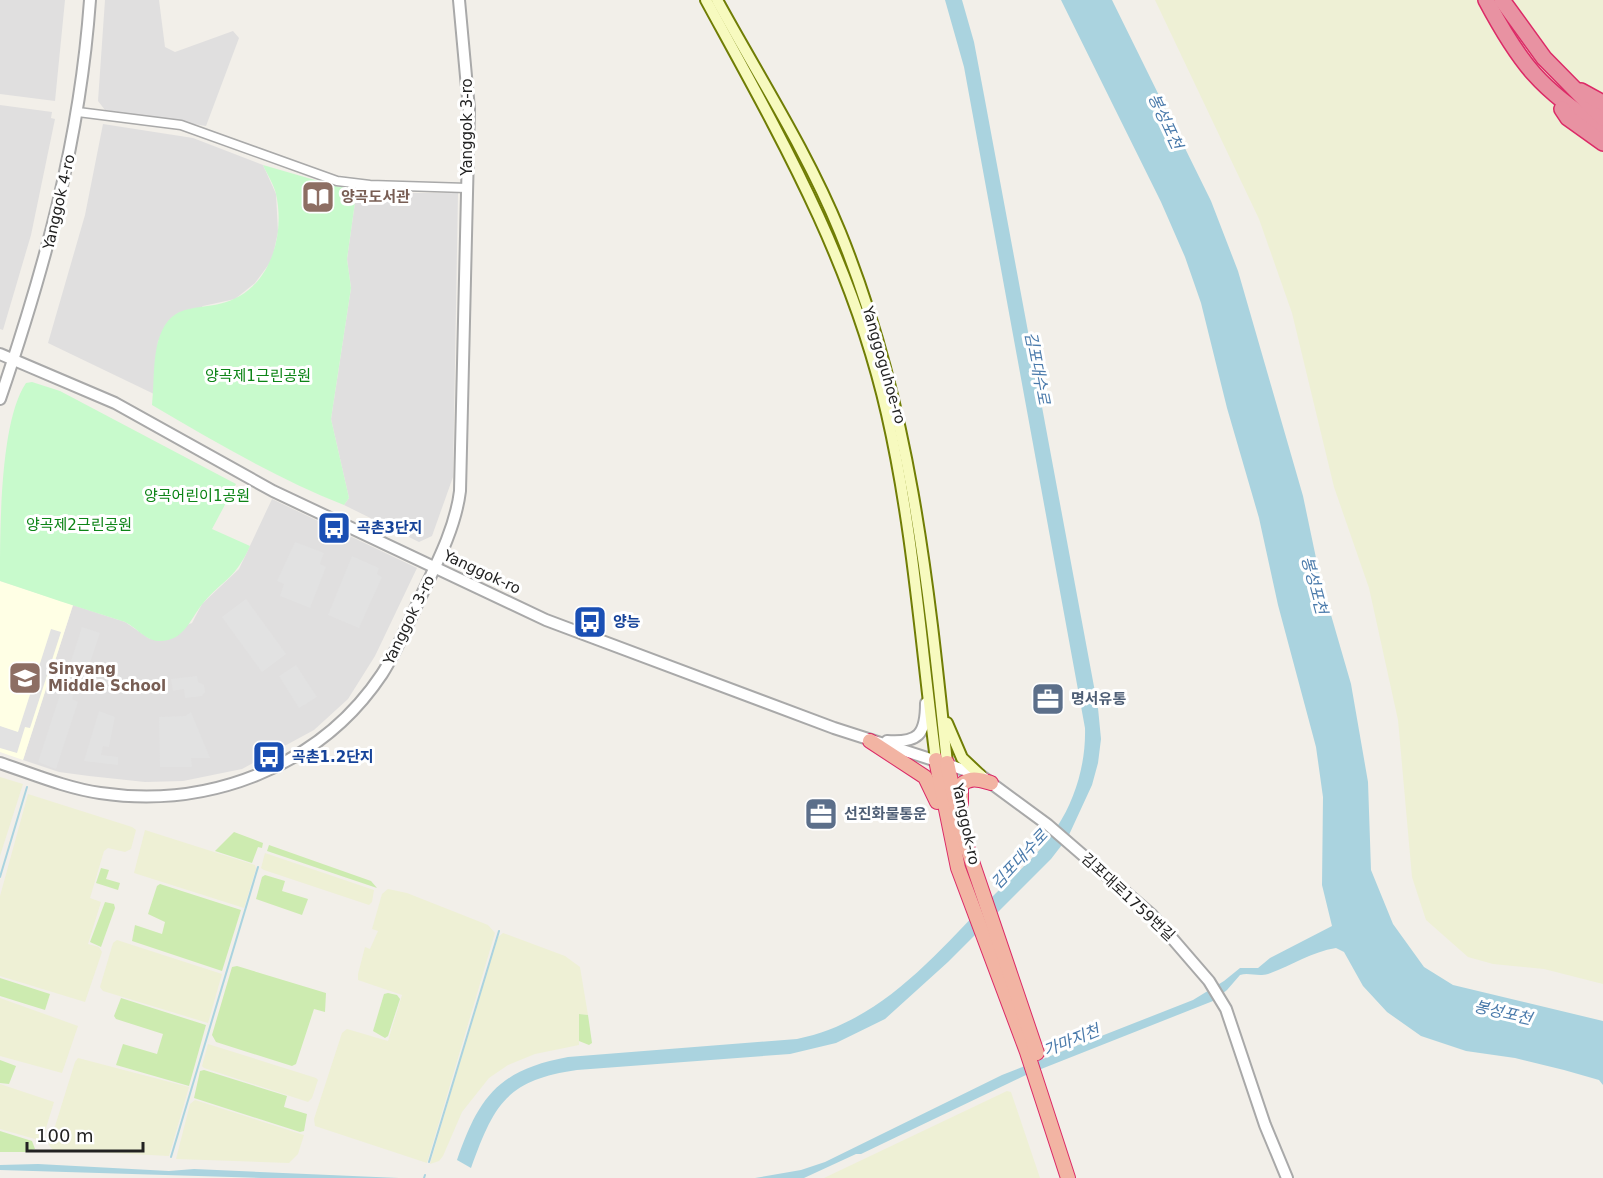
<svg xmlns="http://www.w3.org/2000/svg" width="1603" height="1178" font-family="'DejaVu Sans','Noto Sans KR',sans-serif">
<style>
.residential{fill:#e0dfdf}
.education{fill:#ffffe5}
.farmland{fill:#eef0d5}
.grass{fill:#cdebb0}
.park{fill:#c8facc}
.parking{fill:#e2e2e2}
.water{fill:#aad3df}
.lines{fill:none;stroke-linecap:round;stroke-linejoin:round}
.stream{stroke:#aad3df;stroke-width:2}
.minor-casing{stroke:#a9a9a9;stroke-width:11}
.tertiary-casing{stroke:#a9a9a9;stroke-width:14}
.secondary-casing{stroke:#707d05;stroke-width:14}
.trunk-casing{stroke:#dc2a67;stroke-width:16}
.motorway-casing{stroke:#dc2a67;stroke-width:18}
.minor{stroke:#fff;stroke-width:8}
.tertiary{stroke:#fff;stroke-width:10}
.secondary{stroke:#f7fabf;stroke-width:10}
.trunk{stroke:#f2b4a3;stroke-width:14}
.motorway{stroke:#e892a2;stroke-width:15}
.labels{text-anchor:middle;stroke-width:6;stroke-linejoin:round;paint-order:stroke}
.street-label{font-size:15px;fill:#222;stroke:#fff}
.education-label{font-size:15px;font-weight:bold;fill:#785e54;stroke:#fff;text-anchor:start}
.park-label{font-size:15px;fill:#0c8416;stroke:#fff}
.transit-label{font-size:15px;font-weight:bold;fill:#164399;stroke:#fff;text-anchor:start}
.service-label{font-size:15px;font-weight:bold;fill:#4e5e75;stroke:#fff;text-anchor:start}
.water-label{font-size:16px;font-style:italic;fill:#4a7aab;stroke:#fff}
</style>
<rect width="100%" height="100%" fill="#f2efe9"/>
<g class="residential">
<polygon points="0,0 65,0 55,101 0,94"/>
<polygon points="105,0 159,0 165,47 175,52 233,31 239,38 206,126 105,110 98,101"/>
<polygon points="0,105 52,112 51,118 55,119 31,235 3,330 0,329"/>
<polygon points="103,124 193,138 263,165 276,194 278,232 272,260 255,283 235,299 203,306 158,341 154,394 48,343 85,215"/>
<polygon points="357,188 406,193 458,193 453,477 432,536 419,542 344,505 349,498 331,419 351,288 347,259"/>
<polygon points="272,499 417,568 375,656 348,699 314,730 242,769 183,781 145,782 89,776 59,772 23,760 73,605 125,622 150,639 192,623 202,604 239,569"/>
</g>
<polygon class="education" points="0,581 73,605 23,760 0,752"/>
<g class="farmland">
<polygon points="1155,0 1603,0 1603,984 1544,969 1493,964 1468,957 1426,920 1412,877 1398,720 1369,588 1334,487 1292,313 1259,219"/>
<polygon points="0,777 23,784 0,856"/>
<polygon points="28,794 132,827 136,830 131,849 125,852 108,848 104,851 90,898 101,902 88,944 99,947 102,952 85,1002 0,976 0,896"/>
<polygon points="145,830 255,865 256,869 244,908 134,873"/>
<polygon points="265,853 374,890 372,902 369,905 264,870 261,868"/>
<polygon points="388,889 407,893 488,925 495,933 427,1163 315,1126 314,1119 342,1033 347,1029 388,1041 402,995 358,980 358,974 365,947 370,949 378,931 372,929 382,894"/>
<polygon points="503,933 565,956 580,967 588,1015 579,1014 579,1045 535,1054 508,1065 489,1078 462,1112 443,1156 439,1161 430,1164 475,1010 498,937"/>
<polygon points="117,940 222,974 208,1023 103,991 100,987 113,943"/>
<polygon points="0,998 78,1026 62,1073 0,1056"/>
<polygon points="208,1044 316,1078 318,1080 312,1098 308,1102 204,1068 202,1066"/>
<polygon points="78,1058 189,1087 169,1156 53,1150 49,1145 51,1139 75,1062"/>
<polygon points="0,1084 54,1102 42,1141 0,1129"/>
<polygon points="1007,1091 1011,1092 1040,1178 824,1178"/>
<polygon points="195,1100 304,1135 298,1154 289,1163 176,1159 190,1104"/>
</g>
<g class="grass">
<polygon points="234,832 263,843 262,848 258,847 252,863 215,851"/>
<polygon points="269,845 371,881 377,888 267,851"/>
<polygon points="101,868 109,870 106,879 120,883 118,890 96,883"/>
<polygon points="265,875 285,881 282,891 308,899 302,915 256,899 262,877"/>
<polygon points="160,884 241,910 222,971 132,941 135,925 162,934 165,922 148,914 157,886"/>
<polygon points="105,902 114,904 115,908 101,947 90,942"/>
<polygon points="237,966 326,993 325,1012 314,1009 296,1064 292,1066 216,1042 212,1035 232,967"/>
<polygon points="0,978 50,994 45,1010 0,996"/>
<polygon points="388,993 397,995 400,999 388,1036 385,1038 373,1031 384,994"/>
<polygon points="121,998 206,1025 189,1086 116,1065 123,1044 157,1054 163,1034 116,1019 114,1016"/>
<polygon points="579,1014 588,1015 592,1043 589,1045 579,1041"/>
<polygon points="0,1060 16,1066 9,1084 0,1083"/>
<polygon points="204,1070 287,1096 284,1107 307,1114 304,1131 300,1132 194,1098 200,1071"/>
<polygon points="0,1131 32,1141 35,1149 25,1152 0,1152"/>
</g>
<g class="park">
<path d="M 263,165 L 339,187 L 357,188 L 347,259 L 351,288 L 331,419 L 349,498 L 344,505 C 276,478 215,442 152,405 C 155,378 151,342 168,321 C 180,306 202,308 219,304 C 268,294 286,238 276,194 C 274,185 267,174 263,165 Z"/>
<path d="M 32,382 L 60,391 L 236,484 L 212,529 L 250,546 C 235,579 225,578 204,602 C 190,618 185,642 158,641 C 144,640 135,625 122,621 C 81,608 41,595 0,581 C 0,528 0,421 26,383 Z"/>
</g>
<g class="parking">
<polygon points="295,542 324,553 320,564 326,567 310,608 280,596 284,584 277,581"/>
<polygon points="352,556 379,568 377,574 382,577 359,628 328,615"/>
<polygon points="246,599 286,654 262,672 222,617"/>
<polygon points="82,627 100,633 88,669 82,667 72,699 78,702 56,769 38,762"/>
<polygon points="51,629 61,632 30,728 25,727 17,753 0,748 0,726 18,732"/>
<polygon points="296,665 317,697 299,708 279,676"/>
<polygon points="197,676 198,682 204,685 205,692 202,696 185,698 184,689 173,691 171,679"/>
<polygon points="99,711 115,717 109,747 103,746 101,755 118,757 118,765 84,761"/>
<polygon points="191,712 210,758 191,758 192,767 160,767 159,717 185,716"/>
</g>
<g class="water">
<path d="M 945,0 L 962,0 L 974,42 L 984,95 L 1098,708 L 1101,739 L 1098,763 L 1092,785 L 1068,837 L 1051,859 L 948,962 L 885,1019 L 836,1043 L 790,1054 L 577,1070 C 506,1080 494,1105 471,1168 L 457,1160 C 479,1097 498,1070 568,1057 L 797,1039 C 880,1022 932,958 989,900 C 1012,877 1040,854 1057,827 C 1076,798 1086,762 1085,728 L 964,67 Z"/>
<path d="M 1061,0 L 1112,0 L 1211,201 L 1238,271 L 1303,496 L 1320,577 L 1351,684 L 1368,782 L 1371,870 L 1393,924 L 1424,967 L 1453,985 L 1603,1021 L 1603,1085 L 1599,1080 L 1564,1070 L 1515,1058 L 1466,1051 L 1421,1036 L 1387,1012 L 1363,986 L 1344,952 L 1336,948 C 1311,952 1291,966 1268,974 C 1257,977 1249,972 1240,975 L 1227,990 L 1213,1001 L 1026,1075 L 861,1154 L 856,1154 L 804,1178 L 755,1178 L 801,1170 L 825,1162 L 1002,1075 L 1193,1000 L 1224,981 L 1240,968 L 1258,968 L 1270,958 L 1332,926 L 1322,885 L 1323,797 L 1316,747 L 1278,605 L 1259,518 L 1227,408 L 1201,303 L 1185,257 L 1161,202 Z"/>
<polygon points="38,1164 169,1171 194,1169 399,1178 261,1178 0,1170 0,1165"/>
</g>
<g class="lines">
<g class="stream">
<polyline points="0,877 27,787"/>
<polyline points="171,1157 258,867"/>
<polyline points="429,1162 499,931"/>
<polyline points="424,1178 425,1175"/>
</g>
<g class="minor-casing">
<polyline id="minor" points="78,112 181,125 337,181 370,185 467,188"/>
</g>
<g class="tertiary-casing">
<g id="tertiary">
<polyline points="0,354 115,403 273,491 546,620 834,728 980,775 1048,825 1152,915 1209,981 1226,1009 1265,1125 1287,1178"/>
<path d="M 0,399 C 45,267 80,140 90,0"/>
<path d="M 887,741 C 918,743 926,735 926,703"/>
<path d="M 0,763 C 33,774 66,788 100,793 C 208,809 320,767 382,674 C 395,654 405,631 415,609 C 432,572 455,532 460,491 L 469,109 L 459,0"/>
</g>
</g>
<g class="secondary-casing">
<g id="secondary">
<path d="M 706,0 C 780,136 852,260 887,414 C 913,527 921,645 936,760"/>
<path d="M 717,0 C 759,77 807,151 840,232 C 910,404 928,580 947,763"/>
<polyline points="947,723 962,758 980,775"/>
</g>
</g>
<g class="trunk-casing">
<g id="trunk">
<polyline points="870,741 925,777 937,802"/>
<polyline points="936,760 958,868 1027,1052 1068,1178"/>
<polyline points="947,763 962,832 1037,1053"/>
<path d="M 961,803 L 961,785 C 971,776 980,780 991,783"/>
</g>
</g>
<g class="motorway-casing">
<g id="motorway">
<path d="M 1486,0 C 1520,64 1541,90 1603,129"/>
<polyline points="1502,0 1544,58 1603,118"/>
<polyline points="1581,91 1603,103"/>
<polyline points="1562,109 1568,118 1603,143"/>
</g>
</g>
<use href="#minor" class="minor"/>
<use href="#tertiary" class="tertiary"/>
<use href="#secondary" class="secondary"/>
<use href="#trunk" class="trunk"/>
<use href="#motorway" class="motorway"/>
</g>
<defs>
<g id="library-square" transform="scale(1.725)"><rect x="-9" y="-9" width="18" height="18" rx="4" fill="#8d6e63" stroke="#fff"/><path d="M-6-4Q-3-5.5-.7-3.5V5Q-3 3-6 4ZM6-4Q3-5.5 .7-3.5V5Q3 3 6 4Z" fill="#fff"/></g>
<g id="bus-square" transform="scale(1.725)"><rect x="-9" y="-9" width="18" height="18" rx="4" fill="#1a4fb4" stroke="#fff"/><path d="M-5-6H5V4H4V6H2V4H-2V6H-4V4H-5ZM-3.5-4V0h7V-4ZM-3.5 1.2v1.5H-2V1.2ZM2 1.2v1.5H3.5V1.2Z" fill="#fff"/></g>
<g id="school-square" transform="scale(1.725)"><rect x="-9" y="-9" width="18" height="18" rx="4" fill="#8d6e63" stroke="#fff"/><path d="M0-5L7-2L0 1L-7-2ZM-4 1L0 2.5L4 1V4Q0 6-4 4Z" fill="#fff"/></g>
<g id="office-square" transform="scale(1.725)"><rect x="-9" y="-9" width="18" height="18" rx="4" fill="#5c6f8a" stroke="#fff"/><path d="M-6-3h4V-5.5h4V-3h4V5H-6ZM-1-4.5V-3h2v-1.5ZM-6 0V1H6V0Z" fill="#fff"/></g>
</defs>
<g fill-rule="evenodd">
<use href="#library-square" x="318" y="197"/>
<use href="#bus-square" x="334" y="528"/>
<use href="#bus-square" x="590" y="622"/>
<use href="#school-square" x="25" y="678"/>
<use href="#office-square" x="1048" y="699"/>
<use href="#bus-square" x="269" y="757"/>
<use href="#office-square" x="821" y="814"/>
</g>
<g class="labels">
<g class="street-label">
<text transform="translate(467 127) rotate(-90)" y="5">Yanggok 3-ro</text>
<text transform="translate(59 202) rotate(-77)" y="5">Yanggok 4-ro</text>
<text transform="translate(884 365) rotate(74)" y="5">Yanggoguhoe-ro</text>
<text transform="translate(482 572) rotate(25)" y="5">Yanggok-ro</text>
<text transform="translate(409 620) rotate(-64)" y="5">Yanggok 3-ro</text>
<text transform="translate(966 824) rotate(78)" y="5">Yanggok-ro</text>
<text transform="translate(1128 897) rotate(43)" y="5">김포대로1759번길</text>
</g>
<g class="education-label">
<text x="341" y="202">양곡도서관</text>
<text x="48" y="674">Sinyang<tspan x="48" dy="17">Middle School</tspan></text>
</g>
<g class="park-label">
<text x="258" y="381">양곡제1근린공원</text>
<text x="197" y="501">양곡어린이1공원</text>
<text x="79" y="530">양곡제2근린공원</text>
</g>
<g class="transit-label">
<text x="357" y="533">곡촌3단지</text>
<text x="613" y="627">양능</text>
<text x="292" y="762">곡촌1.2단지</text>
</g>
<g class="service-label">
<text x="1071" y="704">명서유통</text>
<text x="844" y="819">선진화물통운</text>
</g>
<g class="water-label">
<text transform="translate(1166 121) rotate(65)" y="6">봉성포천</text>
<text transform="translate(1038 368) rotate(79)" y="6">김포대수로</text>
<text transform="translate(1315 585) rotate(75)" y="6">봉성포천</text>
<text transform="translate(1019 859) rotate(-47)" y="6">김포대수로</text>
<text transform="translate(1503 1012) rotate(13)" y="6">봉성포천</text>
<text transform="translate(1071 1040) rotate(-22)" y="6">가마지천</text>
</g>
</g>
<path d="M27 1142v9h116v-9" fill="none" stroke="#222222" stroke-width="3"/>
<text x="36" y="1142" font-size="18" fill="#222222" stroke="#ffffff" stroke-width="4.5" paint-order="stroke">100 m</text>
</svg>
